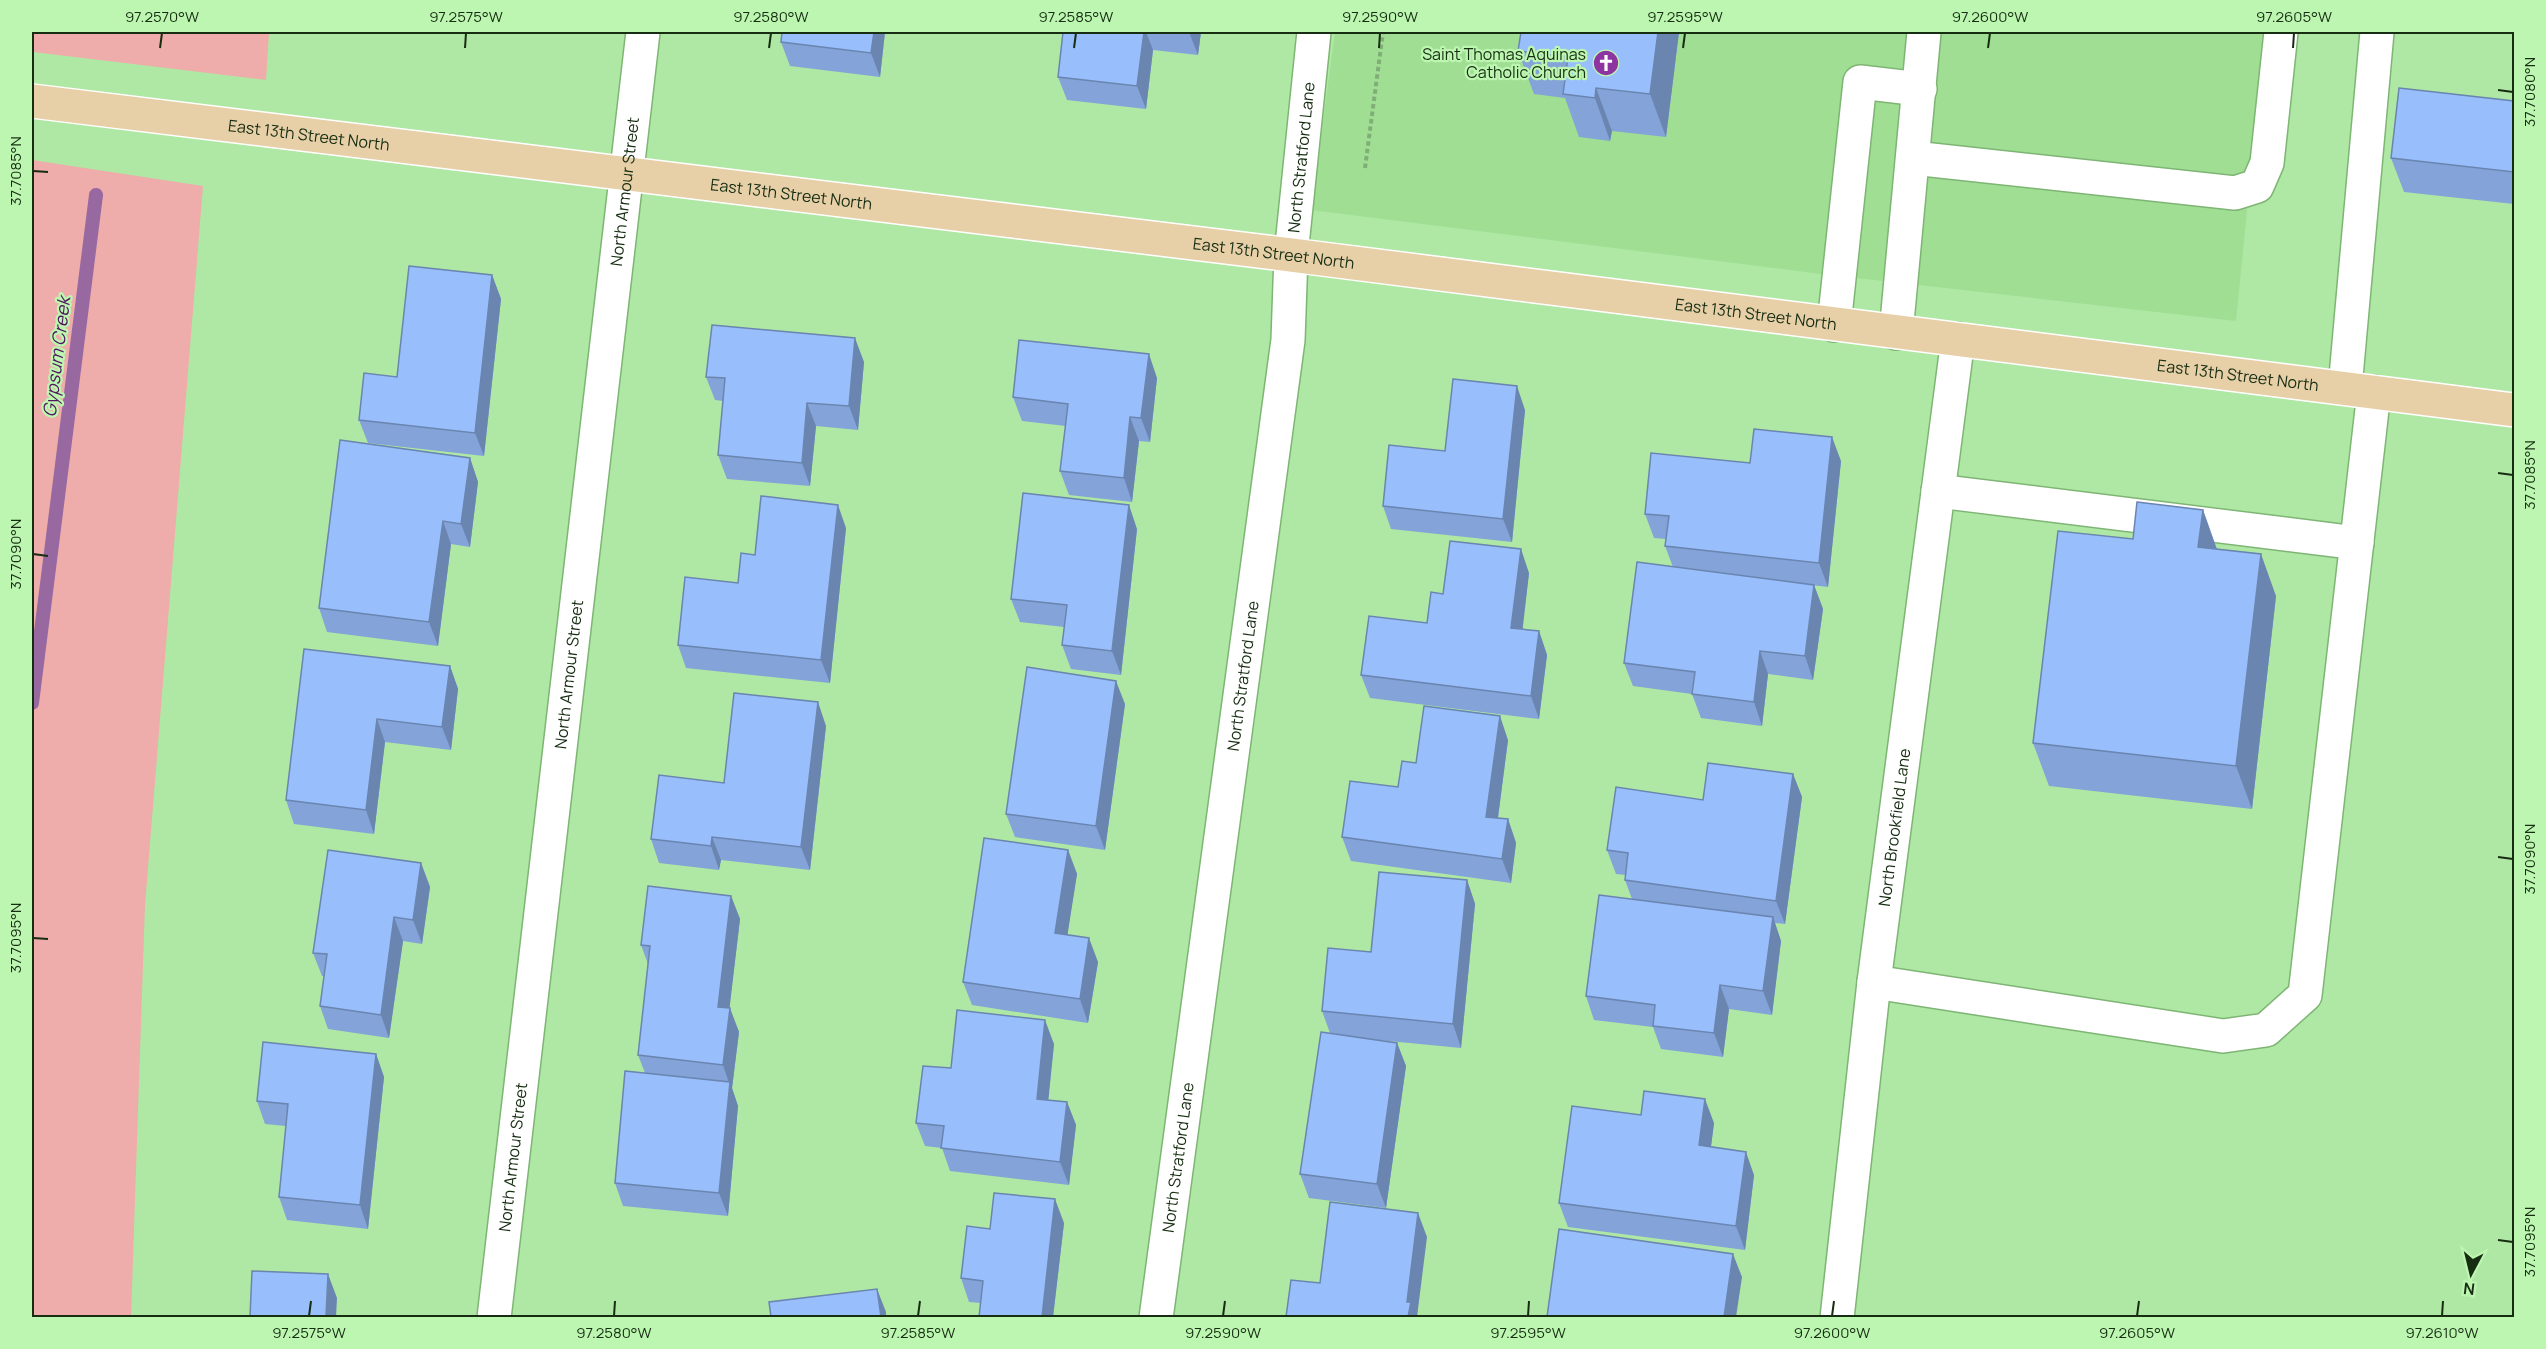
<svg xmlns="http://www.w3.org/2000/svg" width="2546" height="1349" font-family="Manrope,sans-serif">
<style>
.built{fill:#a0de94}
.green{fill:#eeacaa}
.lines{fill:none;stroke-linecap:round;stroke-linejoin:round}
.stream{stroke:#9769a0;stroke-width:14}
.minor-casing{stroke:#7eb574;stroke-width:36}
.major-casing{stroke:#fff;stroke-width:36}
.path{stroke:#80ae77;stroke-width:4;stroke-dasharray:4.5 3;stroke-linecap:butt}
.minor{stroke:#fff;stroke-width:33}
.major{stroke:#e7d0a8;stroke-width:33}
.wall{fill:#83a3d9}
.shaded-wall{fill:#6a85b0}
.building{fill:#98befc;stroke:#6a85b0;stroke-width:1.5}
.ticks{fill:none;stroke:#172d12;stroke-width:2}
.labels{text-anchor:middle;stroke-width:4.5;stroke-linejoin:round;paint-order:stroke}
.poi-label{font-size:16px;fill:#172d12;stroke:#bcf6b1;text-anchor:end}
.street-label{font-size:16px;fill:#172d12;stroke:#bcf6b1}
.water-label{font-size:18px;font-style:italic;fill:#51165d;stroke:#bcf6b1}
.neatline{fill:none;stroke:#172d12;stroke-width:2}
.ticks-label{font-size:15px;text-anchor:middle;fill:#172d12}
</style>
<rect width="100%" height="100%" fill="#afe8a4"/>
<polygon class="built" points="1335,32 2265,32 2236,321 1821,274 1311,210"/>
<g class="green">
<polygon points="32,32 269,32 266,80 33,52"/>
<polygon points="32,160 203,186 145,905 131,1317 32,1317"/>
</g>
<g class="lines">
<polyline class="stream" points="32,703 96,195"/>
<g class="minor-casing">
<g id="minor">
<polyline points="1913,158 2235,193 2257,186 2267,163 2281,32"/>
<polyline points="1834,325 1860,82 1920,89"/>
<polyline points="1896,333 1924,32"/>
<polyline points="2345,388 2377,32"/>
<polyline points="1938,491 2357,543"/>
<polyline points="1874,982 2223,1036 2266,1030 2305,995 2374,392"/>
<path id="s1" d="M 494,1318 L 643,32"/>
<path id="s2" d="M 1156,1318 L 1288,340 L 1291,255 L 1314,32"/>
<path id="s3" d="M 1837,1318 L 1874,982 L 1958,339"/>
</g>
</g>
<g class="major-casing">
<g id="major">
<path id="s4" d="M 32,101 L 1291,255 L 2514,410"/>
</g>
</g>
<polyline class="path" points="1365,168 1383,32"/>
<use href="#minor" class="minor"/>
<use href="#major" class="major"/>
</g>
<g class="wall">
<polygon points="885,32 880,77 790,66 781,42"/>
<polygon points="1063,32 1201,32 1198,55 1153,50 1146,109 1067,100 1058,77"/>
<polygon points="1679,32 1666,137 1612,131 1610,141 1579,137 1565,98 1534,94 1518,51"/>
<polygon points="2514,101 2514,204 2404,192 2391,158"/>
<polygon points="492,275 501,299 484,456 368,443 359,420 397,377"/>
<polygon points="864,362 858,430 816,426 810,486 727,479 718,455 723,401 715,400 706,377"/>
<polygon points="1157,378 1150,442 1139,441 1132,502 1069,495 1060,471 1066,426 1022,421 1013,397"/>
<polygon points="1525,410 1512,542 1391,529 1383,506 1445,451"/>
<polygon points="470,458 478,482 470,547 451,544 438,646 327,632 319,608"/>
<polygon points="1841,461 1828,587 1803,584 1814,585 1823,609 1813,680 1768,674 1762,726 1701,718 1692,694 1633,686 1624,663 1673,567 1665,546 1666,539 1654,538 1645,514 1750,463"/>
<polygon points="2203,510 2217,549 2276,596 2252,809 2049,786 2033,743"/>
<polygon points="846,528 830,683 686,668 678,645 738,583 755,555"/>
<polygon points="1137,529 1121,675 1071,669 1062,645 1064,627 1020,622 1011,599"/>
<polygon points="1529,573 1522,629 1539,631 1547,655 1539,719 1370,698 1361,675 1427,623 1443,594"/>
<polygon points="304,649 450,666 458,689 451,750 385,742 374,834 294,824 286,800"/>
<polygon points="1125,704 1105,850 1015,837 1006,814"/>
<polygon points="826,726 810,870 721,860 719,870 659,863 651,839 724,783"/>
<polygon points="1508,740 1498,818 1508,819 1516,843 1511,883 1351,861 1342,837 1398,787 1416,763"/>
<polygon points="1793,774 1802,797 1785,924 1775,923 1781,941 1772,1015 1729,1009 1723,1057 1661,1049 1653,1027 1594,1020 1586,996 1632,899 1625,880 1626,875 1616,874 1607,850 1703,800"/>
<polygon points="1068,850 1077,874 1067,935 1098,962 1088,1023 972,1005 963,982"/>
<polygon points="421,863 430,887 422,944 403,941 389,1038 328,1029 320,1006 324,976 322,976 313,953"/>
<polygon points="1467,880 1475,904 1461,1048 1368,1039 1397,1043 1406,1066 1386,1208 1309,1198 1300,1174 1330,1033 1322,1011 1371,952"/>
<polygon points="731,896 740,919 729,1008 739,1032 732,1088 738,1106 728,1216 623,1206 615,1183 645,1073 638,1055 648,964 641,945"/>
<polygon points="1054,1044 1048,1100 1067,1102 1076,1125 1069,1185 950,1171 942,1148 925,1146 916,1123 951,1068"/>
<polygon points="376,1054 384,1077 368,1229 287,1220 279,1197 286,1126 265,1124 257,1101"/>
<polygon points="1641,1115 1714,1123 1711,1147 1754,1175 1745,1250 1568,1227 1559,1203"/>
<polygon points="1064,1223 1053,1317 979,1317 981,1303 969,1302 961,1278 990,1229"/>
</g>
<g class="shaded-wall">
<polygon points="874,32 885,32 880,77 871,53"/>
<polygon points="1144,32 1146,32 1153,50 1146,109 1137,86"/>
<polygon points="1189,32 1201,32 1198,55"/>
<polygon points="1658,32 1679,32 1666,137 1650,94"/>
<polygon points="1596,88 1612,131 1610,141 1595,98"/>
<polygon points="492,275 501,299 484,456 475,433"/>
<polygon points="855,338 864,362 858,430 849,406"/>
<polygon points="1149,354 1157,378 1150,442 1141,418"/>
<polygon points="1517,386 1525,410 1512,542 1503,519"/>
<polygon points="807,403 816,426 810,486 802,463"/>
<polygon points="1130,417 1139,441 1132,502 1124,478"/>
<polygon points="1832,437 1841,461 1828,587 1819,563"/>
<polygon points="470,458 478,482 470,547 461,524"/>
<polygon points="838,505 846,528 830,683 821,660"/>
<polygon points="1129,505 1137,529 1121,675 1112,651"/>
<polygon points="2203,510 2218,553 2198,547"/>
<polygon points="443,521 451,544 438,646 429,622"/>
<polygon points="1521,549 1529,573 1520,652 1511,628"/>
<polygon points="2261,554 2276,596 2252,809 2236,766"/>
<polygon points="1814,585 1823,609 1813,680 1805,656"/>
<polygon points="1539,631 1547,655 1539,719 1531,696"/>
<polygon points="1760,651 1768,674 1762,726 1754,702"/>
<polygon points="450,666 458,689 451,750 442,727"/>
<polygon points="1116,681 1125,704 1105,850 1096,826"/>
<polygon points="818,702 826,726 810,870 801,847"/>
<polygon points="1500,716 1508,740 1495,840 1486,817"/>
<polygon points="377,719 385,742 374,834 366,810"/>
<polygon points="1793,774 1802,797 1785,924 1776,901"/>
<polygon points="1508,819 1516,843 1511,883 1502,859"/>
<polygon points="712,837 721,860 719,870 711,846"/>
<polygon points="1068,850 1077,874 1064,957 1055,933"/>
<polygon points="421,863 430,887 422,944 413,920"/>
<polygon points="1467,880 1475,904 1461,1048 1453,1024"/>
<polygon points="731,896 740,919 727,1030 718,1007"/>
<polygon points="394,917 403,941 389,1038 381,1015"/>
<polygon points="1773,917 1781,941 1772,1015 1763,991"/>
<polygon points="1089,938 1098,962 1088,1023 1080,999"/>
<polygon points="1720,985 1729,1009 1723,1057 1714,1033"/>
<polygon points="730,1008 739,1032 732,1088 738,1106 728,1216 719,1193 729,1083 723,1065"/>
<polygon points="1045,1020 1054,1044 1046,1123 1037,1099"/>
<polygon points="1397,1043 1406,1066 1386,1208 1377,1184"/>
<polygon points="376,1054 384,1077 368,1229 360,1205"/>
<polygon points="1705,1099 1714,1123 1708,1169 1699,1145"/>
<polygon points="1067,1102 1076,1125 1069,1185 1060,1162"/>
<polygon points="1746,1152 1754,1175 1745,1250 1736,1226"/>
<polygon points="1055,1199 1064,1223 1053,1317 1042,1317"/>
<polygon points="1418,1213 1427,1237 1417,1317 1408,1317 1407,1302"/>
<polygon points="1733,1254 1742,1277 1736,1317 1724,1317"/>
<polygon points="328,1274 337,1298 336,1317 326,1317"/>
<polygon points="877,1289 886,1312 886,1317 881,1317"/>
</g>
<g class="building">
<polygon points="782,32 874,32 871,53 781,42"/>
<polygon points="1063,32 1144,32 1137,86 1058,77"/>
<polygon points="1521,32 1658,32 1650,94 1596,88 1595,98 1563,94 1568,57 1518,51"/>
<polygon points="2399,88 2514,101 2514,172 2391,158"/>
<polygon points="409,266 492,275 475,433 359,420 364,373 397,377"/>
<polygon points="712,325 855,338 849,406 807,403 802,463 718,455 725,378 706,377"/>
<polygon points="1019,340 1149,354 1141,418 1130,417 1124,478 1060,471 1068,404 1013,397"/>
<polygon points="1453,379 1517,386 1503,519 1383,506 1389,445 1445,451"/>
<polygon points="1754,429 1832,437 1819,563 1665,546 1669,516 1645,514 1651,453 1750,463"/>
<polygon points="340,440 470,458 461,524 443,521 429,622 319,608"/>
<polygon points="1023,493 1129,505 1112,651 1062,645 1067,605 1011,599"/>
<polygon points="761,496 838,505 821,660 678,645 685,577 738,583 741,553 755,555"/>
<polygon points="2137,502 2203,510 2198,547 2261,554 2236,766 2033,743 2058,531 2133,539"/>
<polygon points="1450,541 1521,549 1511,628 1539,631 1531,696 1361,675 1369,616 1427,623 1431,592 1443,594"/>
<polygon points="1637,562 1814,585 1805,656 1760,651 1754,702 1692,694 1695,672 1624,663"/>
<polygon points="304,649 450,666 442,727 377,719 366,810 286,800"/>
<polygon points="1027,667 1116,681 1096,826 1006,814"/>
<polygon points="734,693 818,702 801,847 712,837 711,846 651,839 659,775 724,783"/>
<polygon points="1424,706 1500,716 1486,817 1508,819 1502,859 1342,837 1350,781 1398,787 1402,761 1416,763"/>
<polygon points="1708,763 1793,774 1776,901 1625,880 1628,853 1607,850 1616,787 1703,800"/>
<polygon points="984,838 1068,850 1055,933 1089,938 1080,999 963,982"/>
<polygon points="328,850 421,863 413,920 394,917 381,1015 320,1006 327,954 313,953"/>
<polygon points="1379,872 1467,880 1453,1024 1322,1011 1328,948 1371,952"/>
<polygon points="648,886 731,896 718,1007 730,1008 723,1065 638,1055 650,946 641,945"/>
<polygon points="1599,895 1773,917 1763,991 1720,985 1714,1033 1653,1026 1655,1005 1586,996"/>
<polygon points="957,1010 1045,1020 1037,1099 1067,1102 1060,1162 941,1148 944,1126 916,1123 923,1066 951,1068"/>
<polygon points="1321,1032 1397,1043 1377,1184 1300,1174"/>
<polygon points="263,1042 376,1054 360,1205 279,1197 288,1104 257,1101"/>
<polygon points="625,1071 730,1082 719,1193 615,1183"/>
<polygon points="1644,1091 1705,1099 1699,1145 1746,1152 1736,1226 1559,1203 1572,1106 1641,1115"/>
<polygon points="994,1193 1055,1199 1042,1317 979,1317 983,1281 961,1278 967,1226 990,1229"/>
<polygon points="1330,1202 1418,1213 1407,1302 1411,1302 1408,1317 1286,1317 1291,1280 1320,1283"/>
<polygon points="1559,1229 1733,1254 1724,1317 1547,1317"/>
<polygon points="252,1271 328,1274 326,1317 250,1317"/>
<polygon points="877,1289 881,1317 771,1317 769,1302"/>
</g>
<path class="ticks" d="M 160,48 L 162,33M 465,48 L 466,33M 769,48 L 771,33M 1074,48 L 1076,33M 1379,48 L 1380,33M 1683,48 L 1685,33M 1988,48 L 1990,33M 2293,48 L 2294,33M 2498,90 L 2513,92M 33,171 L 48,172M 2498,473 L 2513,475M 33,554 L 48,556M 2498,857 L 2513,859M 33,938 L 48,939M 2498,1240 L 2513,1242M 309,1316 L 311,1301M 614,1316 L 615,1301M 918,1316 L 920,1301M 1223,1316 L 1225,1301M 1528,1316 L 1529,1301M 1832,1316 L 1834,1301M 2137,1316 L 2139,1301M 2442,1316 L 2443,1301"/>
<defs>
<g id="church-disc" transform="scale(1.35)"><circle r="9.5" fill="#8e34a0" stroke="#bcf6b1"/><path d="M-1.2-6h2.4v3.5h3.3v2.4h-3.3V6h-2.4V-.1h-3.3v-2.4h3.3Z" fill="#fff"/></g>
</defs>
<g fill-rule="evenodd">
<use href="#church-disc" x="1606" y="63"/>
</g>
<g class="labels">
<g class="poi-label">
<text x="1586" y="60">Saint Thomas Aquinas<tspan x="1586" dy="18">Catholic Church</tspan></text>
</g>
<g class="street-label">
<text dy="6" stroke="none"><textPath href="#s4" startOffset="279">East 13th Street North</textPath></text>
<text dy="6" stroke="none"><textPath href="#s2" startOffset="1170">North Stratford Lane</textPath></text>
<text dy="6" stroke="none"><textPath href="#s1" startOffset="1134">North Armour Street</textPath></text>
<text dy="6" stroke="none"><textPath href="#s4" startOffset="765">East 13th Street North</textPath></text>
<text dy="6" stroke="none"><textPath href="#s4" startOffset="1251">East 13th Street North</textPath></text>
<text dy="6" stroke="none"><textPath href="#s4" startOffset="1737">East 13th Street North</textPath></text>
<text dy="6" stroke="none"><textPath href="#s4" startOffset="2223">East 13th Street North</textPath></text>
<text dy="6" stroke="none"><textPath href="#s1" startOffset="648">North Armour Street</textPath></text>
<text dy="6" stroke="none"><textPath href="#s2" startOffset="648">North Stratford Lane</textPath></text>
<text dy="6" stroke="none"><textPath href="#s3" startOffset="494">North Brookfield Lane</textPath></text>
<text dy="6" stroke="none"><textPath href="#s1" startOffset="162">North Armour Street</textPath></text>
<text dy="6" stroke="none"><textPath href="#s2" startOffset="162">North Stratford Lane</textPath></text>
</g>
<g class="water-label">
<text transform="translate(57 357) rotate(-83)" y="6">Gypsum Creek</text>
</g>
</g>
<rect width="2546" height="1349" fill="none" stroke="#bcf6b1" stroke-width="66"/>
<g transform="translate(2471 1274) rotate(187)" stroke="#bcf6b1" stroke-width="4.5" paint-order="stroke">
<path d="M0-4.5L10 22L0 15L-10 22Z" fill="#172d12"/>
<text y="-9" font-size="16" font-weight="bold" text-anchor="middle" fill="#172d12">N</text>
</g>
<rect x="33" y="33" width="2480" height="1283" class="neatline"/>
<g class="ticks-label">
<text x="162" y="22">97.2570°W</text>
<text x="466" y="22">97.2575°W</text>
<text x="771" y="22">97.2580°W</text>
<text x="1076" y="22">97.2585°W</text>
<text x="1380" y="22">97.2590°W</text>
<text x="1685" y="22">97.2595°W</text>
<text x="1990" y="22">97.2600°W</text>
<text x="2294" y="22">97.2605°W</text>
<text transform="translate(2530 92) rotate(-90)" y="5">37.7080°N</text>
<text transform="translate(16 171) rotate(-90)" y="5">37.7085°N</text>
<text transform="translate(2530 475) rotate(-90)" y="5">37.7085°N</text>
<text transform="translate(16 554) rotate(-90)" y="5">37.7090°N</text>
<text transform="translate(2530 859) rotate(-90)" y="5">37.7090°N</text>
<text transform="translate(16 938) rotate(-90)" y="5">37.7095°N</text>
<text transform="translate(2530 1242) rotate(-90)" y="5">37.7095°N</text>
<text x="309" y="1338">97.2575°W</text>
<text x="614" y="1338">97.2580°W</text>
<text x="918" y="1338">97.2585°W</text>
<text x="1223" y="1338">97.2590°W</text>
<text x="1528" y="1338">97.2595°W</text>
<text x="1832" y="1338">97.2600°W</text>
<text x="2137" y="1338">97.2605°W</text>
<text x="2442" y="1338">97.2610°W</text>
</g>
</svg>
